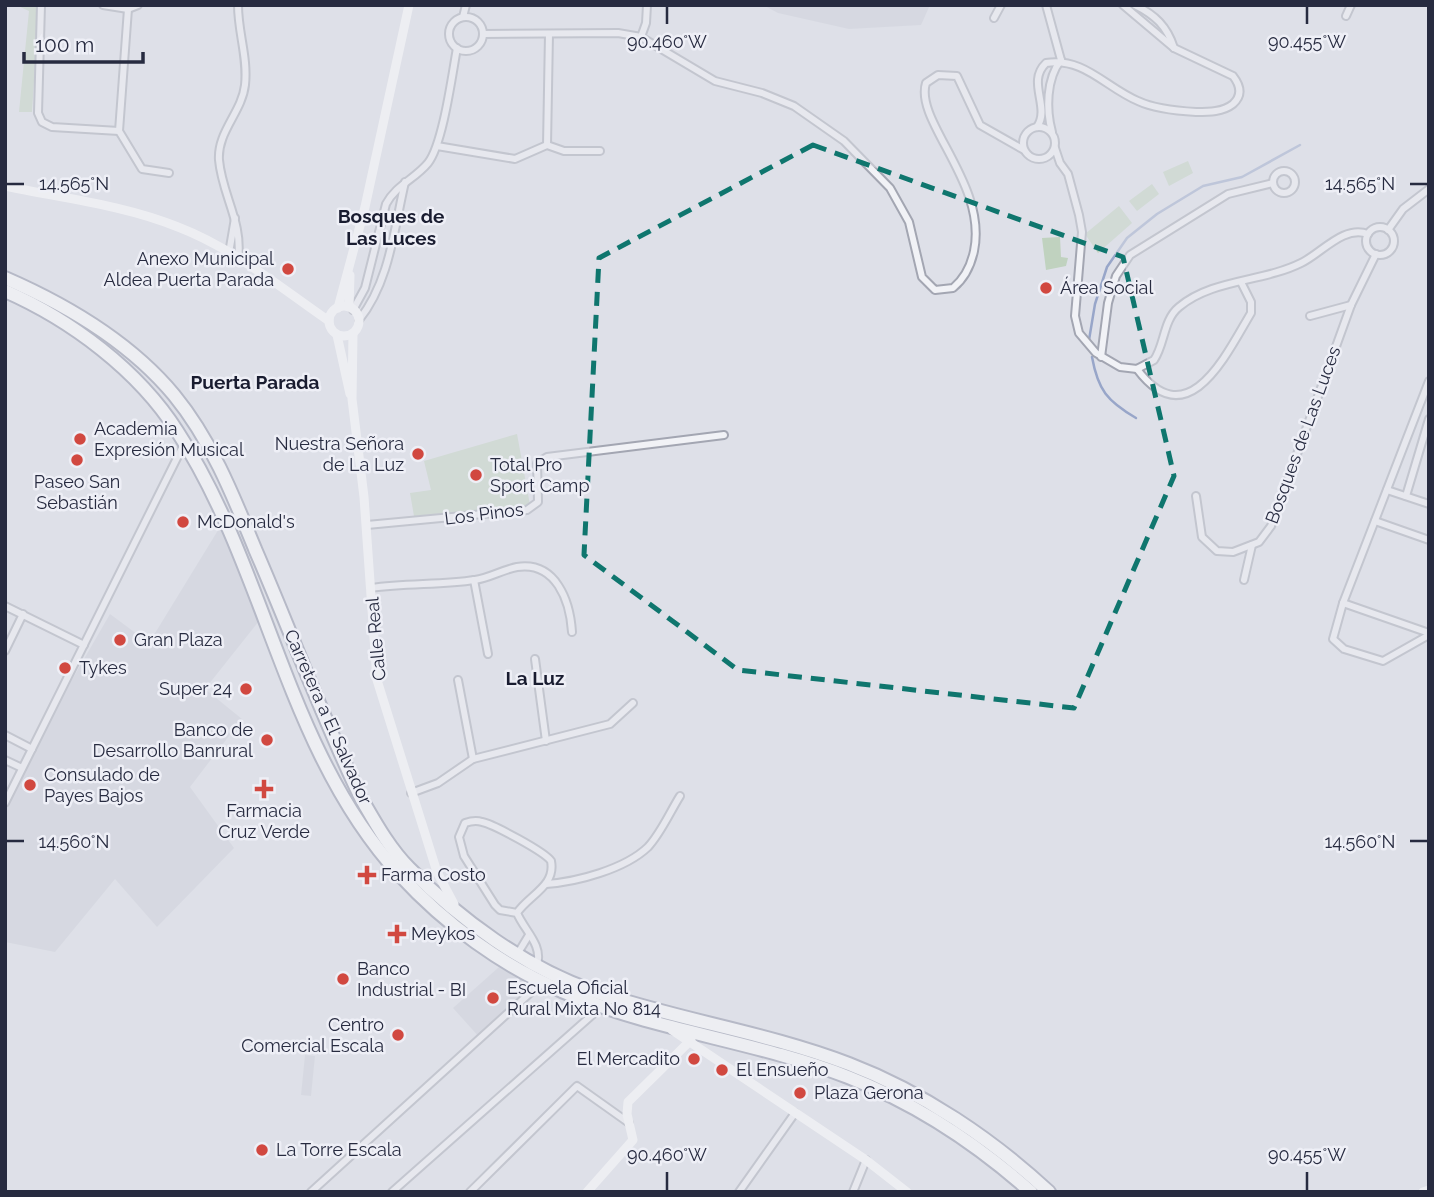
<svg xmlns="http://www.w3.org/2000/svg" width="1434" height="1197" font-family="Raleway,sans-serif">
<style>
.built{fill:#cccfda}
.green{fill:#c0d2bf}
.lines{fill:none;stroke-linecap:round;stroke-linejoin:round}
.stream{stroke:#98a6c9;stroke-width:2.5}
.street-casing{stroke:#a3a6b2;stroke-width:10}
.highway-casing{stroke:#858a9f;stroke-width:16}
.street{stroke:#f1f2f6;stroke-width:6}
.secondary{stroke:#fff;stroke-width:9}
.highway{stroke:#fff;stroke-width:12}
.marked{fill:none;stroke:#0f766e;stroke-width:5;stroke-dasharray:14 9;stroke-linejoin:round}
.ticks{fill:none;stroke:#272b40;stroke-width:2.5}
.poi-dot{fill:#d14840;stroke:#eeeff6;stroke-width:2.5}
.labels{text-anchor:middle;stroke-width:5;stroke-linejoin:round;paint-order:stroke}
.poi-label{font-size:18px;fill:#272b40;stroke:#eeeff6;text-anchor:start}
.street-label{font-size:18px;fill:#272b40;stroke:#eeeff6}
.neighbourhood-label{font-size:19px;font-weight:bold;fill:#191c30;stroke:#eeeff6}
.ticks-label{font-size:18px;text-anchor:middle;fill:#272b40;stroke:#eeeff6;stroke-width:5;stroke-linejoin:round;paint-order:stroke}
</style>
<rect width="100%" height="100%" fill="#dee0e8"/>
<g class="built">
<polygon points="763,5 930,5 921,25 849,29 778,13"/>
<polygon points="220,527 259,621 205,689 242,719 190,787 234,848 157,927 115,879 55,952 5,942 5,813 32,749 110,614 149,643"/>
<polygon points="499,967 533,987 480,1038 453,1008"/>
<polygon points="305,1055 315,1056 311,1096 301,1095"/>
</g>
<g class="green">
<polygon points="16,5 39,5 32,112 19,112 29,11"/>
<polygon points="1188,161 1193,173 1169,186 1163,172"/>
<polygon points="1152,184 1159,194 1137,211 1129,201"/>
<polygon points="1119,206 1132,223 1098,253 1085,234"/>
<polygon points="1060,237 1061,257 1068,258 1066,266 1046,270 1042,238"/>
<polygon points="517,434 530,505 414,516 410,493 431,490 424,461"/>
</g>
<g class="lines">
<g class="stream">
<polyline points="1089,340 1095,304 1107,267 1127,238 1157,214 1203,186 1242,177 1300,145"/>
<path d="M 1092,357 C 1098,390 1107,401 1136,418"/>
</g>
<g class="street-casing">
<g id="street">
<polyline points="41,5 38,113 42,122 52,127 119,131"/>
<polyline points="103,5 128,9 138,5"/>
<polyline points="1046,5 1061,60"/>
<path d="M 1135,5 C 1155,15 1167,26 1174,48"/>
<polyline points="128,9 119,131 142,169 169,173"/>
<polyline points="1346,16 1351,5"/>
<polyline points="463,17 466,5"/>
<circle cx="466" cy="34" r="17"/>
<polyline points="994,18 1001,5"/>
<path d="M 483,34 L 618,33 L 641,37 L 715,81 L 762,93 L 794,106 L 844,141 L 890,188 L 909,222 L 922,277 L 935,290 L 953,288 C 964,279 971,265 974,251 C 988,184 914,121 926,83 L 938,75 L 957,76 L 980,125 L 1024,150"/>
<polyline points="641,37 646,23 647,5"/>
<circle cx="1039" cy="143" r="16"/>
<path d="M 1037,127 C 1051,107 1026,82 1046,63 C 1084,57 1105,87 1138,101 C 1155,109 1178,111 1196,112 C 1209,112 1223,112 1233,104 C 1243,95 1240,85 1233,76 L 1174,48 L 1123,5"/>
<path d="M 1052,132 C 1046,110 1046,79 1061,60"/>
<polyline points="547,145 549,34"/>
<polyline points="437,146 515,159 547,145 564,151 600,151"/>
<path d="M 1055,148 L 1060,163 L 1068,174 L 1079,215 L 1082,232 L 1075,316 L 1079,333 L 1096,353 L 1120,367 L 1137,369 L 1154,360 C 1165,344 1163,320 1179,307 C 1212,279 1263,282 1301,263 C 1322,253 1343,225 1368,234"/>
<circle cx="1284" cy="182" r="11"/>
<circle cx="1380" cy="241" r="14"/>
<polyline points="1388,230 1403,209 1429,189"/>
<polyline points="229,253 235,218"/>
<path d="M 238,259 C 243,222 222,195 219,160 C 217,132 242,112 245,85 C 248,57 238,33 238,5"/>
<path d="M 353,310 L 365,288 L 386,204 C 396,185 415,179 428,163 C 443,144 452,75 457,48"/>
<polyline points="1310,316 1351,305"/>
<path d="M 359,320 C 390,281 394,229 405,182"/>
<polyline points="1101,357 1108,303 1116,276 1130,255 1228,194 1273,183"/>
<path d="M 1137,369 C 1188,437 1226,355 1251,313 L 1251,302 L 1241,282"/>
<polyline points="1429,381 1343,603 1333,639 1344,649 1383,661 1429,635"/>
<polyline points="1387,490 1429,504"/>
<polyline points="1196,496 1202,537 1217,551 1233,552 1259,542 1271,526 1351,305 1376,254"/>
<polyline points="1406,496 1429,419"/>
<polyline points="1375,521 1429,540"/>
<polyline points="367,525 527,510 538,502 537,463 547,457 724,435"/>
<polyline points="474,580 488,654"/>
<polyline points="1244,580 1252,545"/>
<path d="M 371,588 C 406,583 441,585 475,580 C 489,578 502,570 517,567 C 556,561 570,601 572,632"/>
<polyline points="1343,603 1429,633"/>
<polyline points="5,606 84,645"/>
<polyline points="5,651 23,614"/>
<polyline points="535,659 546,741"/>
<polyline points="458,680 473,759"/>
<polyline points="5,735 32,749"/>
<polyline points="5,760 22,768"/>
<polyline points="411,793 438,783 473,759 610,724 633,703"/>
<polyline points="5,803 183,446"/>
<path d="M 546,884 C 577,882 625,869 648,847 C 661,833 670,812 680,796"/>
<path d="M 517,913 L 500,910 L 495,905 L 464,856 L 459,837 L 465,823 C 471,821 476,820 482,822 C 493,824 545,852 551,861 C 556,886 529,895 517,913 C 524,930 543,945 537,964"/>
<polyline points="518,953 529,935"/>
<polyline points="311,1192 541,983"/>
<polyline points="392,1192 600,1008"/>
<polyline points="470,1192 577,1086 629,1123"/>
<polyline points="739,1192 795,1113"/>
<polyline points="853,1192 866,1160"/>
</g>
</g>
<g class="highway-casing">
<g id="highway">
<path d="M 5,278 C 67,305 130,342 174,395 C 211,440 233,495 255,549 C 291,632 322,717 361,798 C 375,822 389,848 409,868 C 459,919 526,968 593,991 C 677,1020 766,1032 849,1064 C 922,1092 992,1139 1049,1192"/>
<path d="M 5,291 C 71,320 138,370 177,431 C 268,570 285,750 400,875 C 445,924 502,966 564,992 C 655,1031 756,1041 848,1077 C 915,1103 977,1144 1031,1192"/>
</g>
</g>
<use href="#street" class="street"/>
<g class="secondary">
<path d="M 5,186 C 62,198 124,205 178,227 C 233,248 281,288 329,321"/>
<circle cx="344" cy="321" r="15"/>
<polyline points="349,307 350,275"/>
<polyline points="338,308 365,207 409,5"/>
<polyline points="353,334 352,399 364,497 377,680 437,872 454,904"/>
<polyline points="337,335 350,394"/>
<polyline points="672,1030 866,1160 907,1192"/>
<polyline points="587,1192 633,1140 627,1114 628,1102 691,1040"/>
<polyline points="1423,1192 1429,1190"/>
</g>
<use href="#highway" class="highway"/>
</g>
<path d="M0 0H1434V1197H0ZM 813,145 L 1123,257 L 1174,476 L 1074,708 L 738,670 L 584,555 L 599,258 Z" fill="#dee0e8" fill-opacity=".55" fill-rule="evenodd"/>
<path class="marked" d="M 813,145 L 1123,257 L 1174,476 L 1074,708 L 738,670 L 584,555 L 599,258 Z"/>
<path class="ticks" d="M 667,7 L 667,24M 1307,7 L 1307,24M 7,184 L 24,184M 1410,184 L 1427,184M 7,841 L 24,841M 1410,841 L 1427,841M 667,1172 L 667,1190M 1307,1172 L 1307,1190"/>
<g class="poi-dot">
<circle cx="288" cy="269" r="7"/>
<circle cx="1046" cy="288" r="7"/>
<circle cx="80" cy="439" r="7"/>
<circle cx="418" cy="454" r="7"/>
<circle cx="77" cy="460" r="7"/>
<circle cx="476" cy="475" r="7"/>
<circle cx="183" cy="522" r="7"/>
<circle cx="120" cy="640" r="7"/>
<circle cx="65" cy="668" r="7"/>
<circle cx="246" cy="689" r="7"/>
<circle cx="267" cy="740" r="7"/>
<circle cx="30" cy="785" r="7"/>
<path d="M260.5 778.5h7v7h7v7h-7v7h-7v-7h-7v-7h7z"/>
<path d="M363.5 864.5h7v7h7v7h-7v7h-7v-7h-7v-7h7z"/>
<path d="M393.5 923.5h7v7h7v7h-7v7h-7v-7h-7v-7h7z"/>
<circle cx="343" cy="979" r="7"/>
<circle cx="493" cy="998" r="7"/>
<circle cx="398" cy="1035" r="7"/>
<circle cx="694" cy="1059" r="7"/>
<circle cx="722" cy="1070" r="7"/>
<circle cx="800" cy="1093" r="7"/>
<circle cx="262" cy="1150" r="7"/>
</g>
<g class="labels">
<g class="poi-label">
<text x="274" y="265" text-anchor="end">Anexo Municipal<tspan x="274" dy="21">Aldea Puerta Parada</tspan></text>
<text x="1060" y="294">Área Social</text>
<text x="94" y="435">Academia<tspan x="94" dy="21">Expresión Musical</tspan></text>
<text x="404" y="450" text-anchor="end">Nuestra Señora<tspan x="404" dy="21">de La Luz</tspan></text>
<text x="490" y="471">Total Pro<tspan x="490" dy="21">Sport Camp</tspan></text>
<text x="77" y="488" text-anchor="middle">Paseo San<tspan x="77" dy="21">Sebastián</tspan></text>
<text x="197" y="528">McDonald's</text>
<text x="134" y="646">Gran Plaza</text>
<text x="79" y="674">Tykes</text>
<text x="232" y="695" text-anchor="end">Super 24</text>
<text x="253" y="736" text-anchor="end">Banco de<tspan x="253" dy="21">Desarrollo Banrural</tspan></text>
<text x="44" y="781">Consulado de<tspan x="44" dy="21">Payes Bajos</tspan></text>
<text x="264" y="817" text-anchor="middle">Farmacia<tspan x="264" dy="21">Cruz Verde</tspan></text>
<text x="381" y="881">Farma Costo</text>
<text x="411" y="940">Meykos</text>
<text x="357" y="975">Banco<tspan x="357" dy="21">Industrial - BI</tspan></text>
<text x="507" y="994">Escuela Oficial<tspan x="507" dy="21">Rural Mixta No 814</tspan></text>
<text x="384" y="1031" text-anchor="end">Centro<tspan x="384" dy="21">Comercial Escala</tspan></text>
<text x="680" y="1065" text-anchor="end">El Mercadito</text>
<text x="736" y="1076">El Ensueño</text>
<text x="814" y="1099">Plaza Gerona</text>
<text x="276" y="1156">La Torre Escala</text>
</g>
<g class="street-label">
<text transform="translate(1303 435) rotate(-70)" y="6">Bosques de Las Luces</text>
<text transform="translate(484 514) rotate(-7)" y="6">Los Pinos</text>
<text transform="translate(376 639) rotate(-95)" y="6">Calle Real</text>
<text transform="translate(328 717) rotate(66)" y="6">Carretera a El Salvador</text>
</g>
<g class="neighbourhood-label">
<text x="391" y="223">Bosques de<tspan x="391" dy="22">Las Luces</tspan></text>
<text x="255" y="389">Puerta Parada</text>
<text x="535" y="685">La Luz</text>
</g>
</g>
<g class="ticks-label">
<text x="667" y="48">90.460°W</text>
<text x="1307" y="48">90.455°W</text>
<text x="74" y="190">14.565°N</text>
<text x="1360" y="190">14.565°N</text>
<text x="74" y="848">14.560°N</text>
<text x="1360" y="848">14.560°N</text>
<text x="667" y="1161">90.460°W</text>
<text x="1307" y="1161">90.455°W</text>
</g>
<rect width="1434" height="1197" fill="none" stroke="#272b40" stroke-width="14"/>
<path d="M24 52v10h119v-10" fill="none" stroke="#272b40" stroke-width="3.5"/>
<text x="35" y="52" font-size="21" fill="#272b40" stroke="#eeeff6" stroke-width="5" paint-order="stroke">100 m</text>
</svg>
